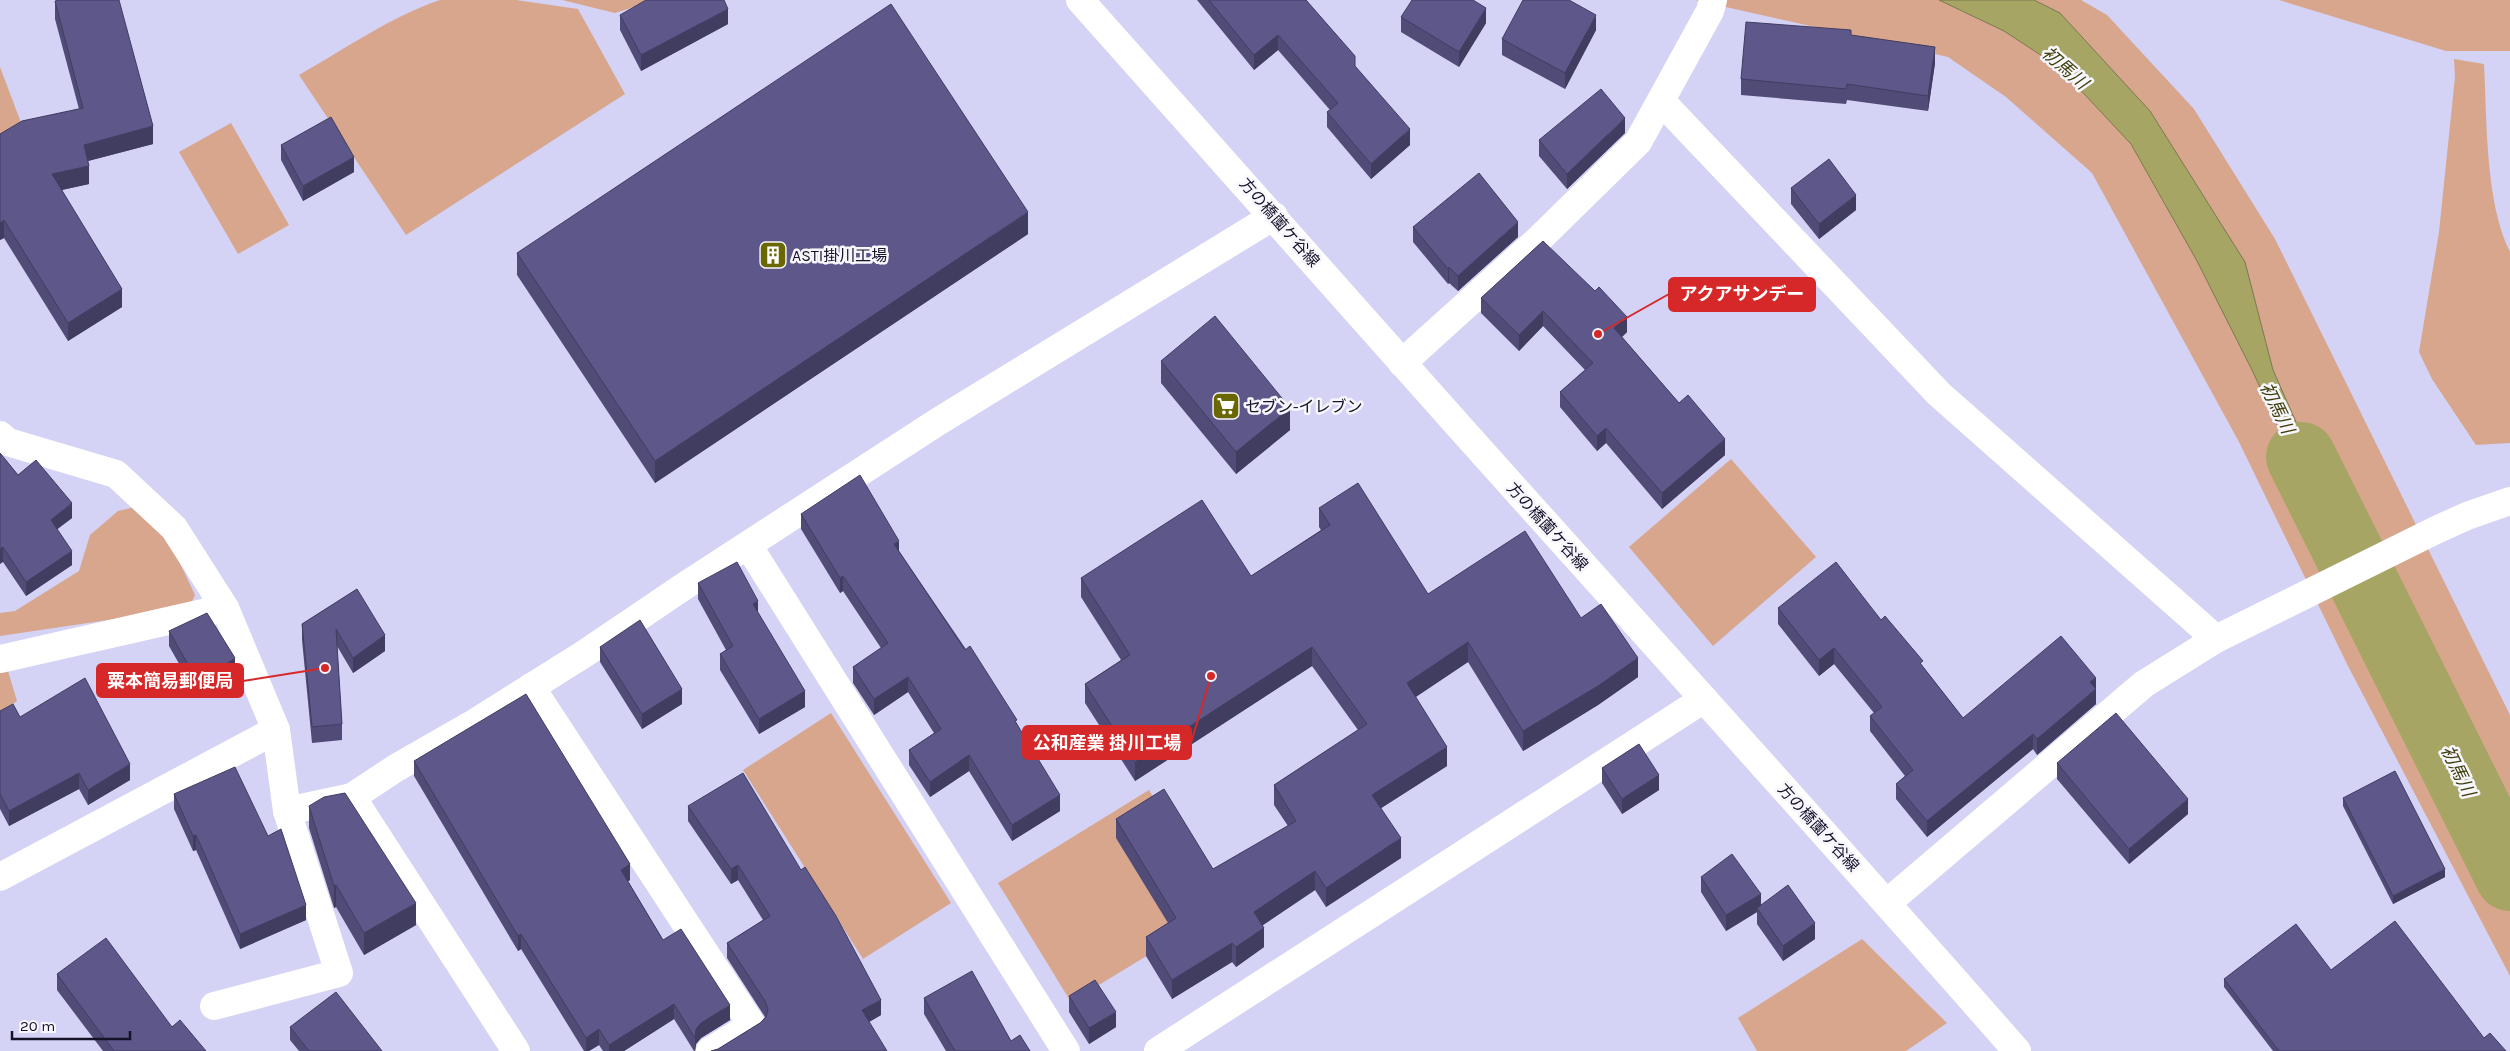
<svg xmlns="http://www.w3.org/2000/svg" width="2510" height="1051" font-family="Karla,'Noto Sans JP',sans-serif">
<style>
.green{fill:#d7a68d}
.water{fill:#a6a564;stroke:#7b7952}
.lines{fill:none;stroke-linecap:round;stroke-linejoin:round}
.river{stroke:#a6a564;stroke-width:70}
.street{stroke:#fff;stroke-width:28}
.secondary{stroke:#fff;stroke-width:28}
.wall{fill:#504b77}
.shaded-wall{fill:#413d61}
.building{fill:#5d578a;stroke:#413d61}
.labels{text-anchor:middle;stroke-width:5;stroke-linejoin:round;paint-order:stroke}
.street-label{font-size:16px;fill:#161328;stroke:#f7f6fd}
.poi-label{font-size:16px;fill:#161328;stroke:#f7f6fd;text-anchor:start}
.water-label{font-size:18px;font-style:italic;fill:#3f3e09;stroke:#f7f6fd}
.leader{fill:none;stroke:#d62828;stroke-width:2}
.callout-dot{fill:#d62828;stroke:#f7f6fd;stroke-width:2}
.callout{fill:#d62828;stroke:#d62828;stroke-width:2}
.callout-label{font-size:18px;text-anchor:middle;font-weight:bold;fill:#fff}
</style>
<rect width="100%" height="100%" fill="#d4d2f5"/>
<g class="green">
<path d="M 440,0 L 516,0 L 578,9 L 625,94 L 406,235 L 299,75 C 345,49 390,17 440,0 Z"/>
<polygon points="562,0 656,0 615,13"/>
<polygon points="1695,0 2081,0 2107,15 2194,109 2275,239 2510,715 2510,976 2348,666 2239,442 2092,173 2006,97 1948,57"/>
<polygon points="2279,0 2510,0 2510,51 2446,51"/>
<path d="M 2454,59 L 2484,64 C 2487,120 2485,202 2510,252 L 2510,443 L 2476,445 L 2432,379 L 2419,352 L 2439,232 L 2455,77 Z"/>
<polygon points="0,67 23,128 0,143"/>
<polygon points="231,123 289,225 238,254 179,152"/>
<polygon points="1731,459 1816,557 1713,646 1629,547"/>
<polygon points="135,507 170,542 195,595 189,608 0,636 0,613 15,611 79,571 90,535 118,511"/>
<polygon points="8,671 17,701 0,714 0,672"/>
<polygon points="831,713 951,903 863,959 743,770"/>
<polygon points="1149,790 1222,910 1071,1002 998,883"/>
<polygon points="1862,939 1947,1023 1906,1051 1757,1051 1738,1018"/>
</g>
<polygon class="water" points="1939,0 2034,0 2060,13 2150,111 2245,262 2273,370 2347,537 2344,543 2301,476 2252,370 2197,261 2131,144 2059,67 2004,31"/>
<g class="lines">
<polyline class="river" points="2301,457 2510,876"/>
<g class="street">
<polyline points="1661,101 1939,394 2216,639"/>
<polyline points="1402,363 1537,241 1638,142 1710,11 1713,0"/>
<polyline points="0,435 8,442 116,474 174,528 225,608 276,730 287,811 352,797 396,768 471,725 584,654 686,585 939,421 1274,216"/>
<polyline points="748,545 1066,1051"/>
<polyline points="0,659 225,608"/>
<polyline points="531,687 752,1025 710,1051"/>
<polyline points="352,797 516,1051"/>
<polyline points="0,877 276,730"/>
<polyline points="1887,903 2144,684 2216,639 2436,530 2467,516 2510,501"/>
<polyline points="214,1006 339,973 287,811"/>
<polyline points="1158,1051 1704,699"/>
</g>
<path class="secondary" d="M 1080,0 C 1206,140 1330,282 1456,423 C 1643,632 1832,840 2017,1051"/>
</g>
<g class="wall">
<polygon points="1197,0 1306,0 1355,66 1410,145 1371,179 1327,127 1327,112 1330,110 1278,50 1254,70"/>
<polygon points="55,1 153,144 88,161 89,184 62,190 122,307 68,341 4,238 0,240 22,121 79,109 55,19"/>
<polygon points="620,15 728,24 641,71 620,30"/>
<polygon points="1401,17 1486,23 1459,67 1401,32"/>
<polygon points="1596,30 1565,89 1502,55 1502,39"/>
<polygon points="1851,35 1935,63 1928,111 1847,100 1846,104 1741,95 1741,79"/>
<polygon points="1625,133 1567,189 1539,156 1539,140"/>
<polygon points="281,145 354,172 303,201 281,160"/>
<polygon points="1791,188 1856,210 1819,239 1791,204"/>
<polygon points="1413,227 1518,237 1458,291 1449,283 1448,284 1413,242"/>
<polygon points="1028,234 655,483 517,275 517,253"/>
<polygon points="1543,241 1627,332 1622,337 1679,403 1725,455 1662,509 1606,443 1597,451 1560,407 1560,392 1585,370 1543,326 1519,351 1481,313 1481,298"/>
<polygon points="1161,361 1290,430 1236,474 1161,383"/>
<polygon points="0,453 18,475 72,518 57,529 72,565 26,596 3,562"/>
<polygon points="1319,508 1428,594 1581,618 1638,677 1598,705 1523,751 1468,662 1415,697 1447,766 1381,808 1401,858 1326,907 1315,890 1263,925 1264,947 1236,967 1232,962 1172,999 1146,956 1146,937 1168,923 1116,838 1116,819 1213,869 1288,826 1274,805 1274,785 1358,730 1312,666 1135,781 1085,703 1085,684 1121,660 1081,597 1081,578 1251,576 1321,530 1319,527"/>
<polygon points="801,514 899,551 1017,724 1060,811 1012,841 969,771 930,797 909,765 909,750 934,733 908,692 874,715 853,683 853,667 881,648 843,591 840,593 801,529"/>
<polygon points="698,583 758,613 805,707 759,734 720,670 720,654 726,650 698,599"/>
<polygon points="357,589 385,651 353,673 337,646 342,724 342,740 312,743 302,640 302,624"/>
<polygon points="1778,608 1881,620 1923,667 1963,718 2096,678 2096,704 2037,755 2033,749 1927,837 1896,799 1896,784 1905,776 1870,731 1870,716 1874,713 1834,664 1819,676 1778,624"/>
<polygon points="169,631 235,674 198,697 169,646"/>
<polygon points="600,647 682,704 642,729 600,662"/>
<polygon points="0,711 20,717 130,780 88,805 79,789 9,826 0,809"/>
<polygon points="414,761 630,880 628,881 663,940 730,1020 701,1038 696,1044 695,1051 694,1051 674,1019 624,1051 603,1051 599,1045 589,1051 584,1051 521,949 518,951 414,776"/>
<polygon points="2057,763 2188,814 2129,864 2057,779"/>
<polygon points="1602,768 1659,790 1622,814 1602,783"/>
<polygon points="174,794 306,920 240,949 196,850 193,851 174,809"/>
<polygon points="2343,798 2445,877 2393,904 2343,806"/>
<polygon points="309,806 416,925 364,955 336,907 334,908 309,828"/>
<polygon points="688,806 881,1015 869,1022 718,1049 760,1023 765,1017 727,958 727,943 763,920 738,880 731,884 688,821"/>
<polygon points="1701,877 1761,905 1815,939 1783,961 1757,924 1757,912 1726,931 1701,892"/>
<polygon points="2331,970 2484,1038 2506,1051 2273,1051 2224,987 2224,979"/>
<polygon points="57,974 172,1027 206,1051 103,1051 57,990"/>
<polygon points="1069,996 1116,1027 1089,1044 1069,1012"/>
<polygon points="924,998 1011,1041 1030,1051 946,1051 924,1014"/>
<polygon points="290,1027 382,1051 299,1051 290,1040"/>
</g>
<g class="shaded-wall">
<polygon points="1486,8 1486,23 1459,67 1459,52"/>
<polygon points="728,9 728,24 641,71 641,55"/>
<polygon points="1596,15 1596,30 1565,89 1565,73"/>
<polygon points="1278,35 1278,50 1254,70 1254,55"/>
<polygon points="1935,47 1935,63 1928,111 1928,96"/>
<polygon points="1625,118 1625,133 1567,189 1567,174"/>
<polygon points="153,126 153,144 84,162 84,145"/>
<polygon points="1410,129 1410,145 1371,179 1371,164"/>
<polygon points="354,157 354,172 303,201 303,186"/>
<polygon points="89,166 89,184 52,192 52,174"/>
<polygon points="1856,195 1856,210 1819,239 1819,224"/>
<polygon points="1028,212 1028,234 655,483 655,461"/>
<polygon points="4,220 4,238 0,240 0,223"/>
<polygon points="1518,222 1518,237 1458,291 1458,276"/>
<polygon points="1449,267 1449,283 1448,284 1448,269"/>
<polygon points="122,289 122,307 68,341 68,323"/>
<polygon points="1543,311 1543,326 1519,351 1519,335"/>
<polygon points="1627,317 1627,332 1614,344 1614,328"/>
<polygon points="1290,408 1290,430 1236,474 1236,452"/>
<polygon points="1606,428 1606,443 1597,451 1597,436"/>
<polygon points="1725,439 1725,455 1662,509 1662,493"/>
<polygon points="72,503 72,518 51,534 51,520"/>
<polygon points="899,541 899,557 894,544"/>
<polygon points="3,547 3,562 0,564 0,549"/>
<polygon points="72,551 72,565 26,596 26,582"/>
<polygon points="843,576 843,591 840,593 840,578"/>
<polygon points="758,601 758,616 753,604"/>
<polygon points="385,635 385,651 353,673 353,658"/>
<polygon points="1468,642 1468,662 1407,703 1407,683"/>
<polygon points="1312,647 1312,666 1135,781 1135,762"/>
<polygon points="1834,648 1834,664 1819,676 1819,660"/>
<polygon points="235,658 235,674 198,697 198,682"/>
<polygon points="1638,658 1638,677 1598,705 1523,751 1523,731"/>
<polygon points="908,677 908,692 874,715 874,699"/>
<polygon points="2096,678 2096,704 2037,755 2037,739 2090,682"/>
<polygon points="682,689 682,704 642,729 642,714"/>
<polygon points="805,691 805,707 759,734 759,719"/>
<polygon points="2033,734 2033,749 1927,837 1927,821"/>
<polygon points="1447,747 1447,766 1372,814 1372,795"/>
<polygon points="969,755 969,771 930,797 930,782"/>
<polygon points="130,764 130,780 88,805 88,790"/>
<polygon points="79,773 79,789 9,826 9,811"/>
<polygon points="1659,775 1659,790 1622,814 1622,799"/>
<polygon points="1060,795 1060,811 1012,841 1012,825"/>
<polygon points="2188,799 2188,814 2129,864 2129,849"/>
<polygon points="196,835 196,850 193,851 193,836"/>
<polygon points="1401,838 1401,858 1326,907 1326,888"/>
<polygon points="630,864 630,880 621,885 621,870"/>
<polygon points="738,865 738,880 731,884 731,869"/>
<polygon points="2445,869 2445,877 2393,904 2393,896"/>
<polygon points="1315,871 1315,890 1254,931 1254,912"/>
<polygon points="336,885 336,907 334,908 334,886"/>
<polygon points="1761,894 1761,909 1757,908 1757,912 1726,931 1726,915"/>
<polygon points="416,903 416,925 364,955 364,933"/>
<polygon points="306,905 306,920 240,949 240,934"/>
<polygon points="1815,923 1815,939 1783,961 1783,946"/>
<polygon points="1264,928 1264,947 1236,967 1236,947"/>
<polygon points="521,934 521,949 518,951 518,936"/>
<polygon points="1232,943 1232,962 1172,999 1172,980"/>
<polygon points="881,1000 881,1015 862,1026 862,1010"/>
<polygon points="674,1004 674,1019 624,1051 609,1051 609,1045"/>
<polygon points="730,1005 730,1020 701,1038 696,1044 695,1051 695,1038 696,1029 701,1023"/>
<polygon points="1116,1012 1116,1027 1089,1044 1089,1028"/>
<polygon points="599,1029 599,1045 589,1051 586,1051 586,1038"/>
</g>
<g class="building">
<polygon points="59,0 119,0 153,126 84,145 89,166 52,174 122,289 68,323 4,220 0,223 0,134 22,121 83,108 55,1"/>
<polygon points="646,0 724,0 728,9 641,55 620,15"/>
<polygon points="1209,0 1306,0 1355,56 1355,66 1410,129 1371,164 1327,112 1338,103 1278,35 1254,55"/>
<polygon points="1412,0 1473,0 1486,8 1459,52 1401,17"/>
<polygon points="1523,0 1569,0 1596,15 1565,73 1502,39"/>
<polygon points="891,4 1028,212 655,461 517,253"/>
<polygon points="1746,22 1851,30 1851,35 1935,47 1928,96 1847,84 1846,89 1741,79"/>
<polygon points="1601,89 1625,118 1567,174 1539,140"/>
<polygon points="331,117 354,157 303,186 281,145"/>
<polygon points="1829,159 1856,195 1819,224 1791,188"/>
<polygon points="1479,173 1518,222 1458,276 1449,267 1448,269 1413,227"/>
<polygon points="1543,241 1595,291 1599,287 1627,317 1614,328 1679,403 1688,395 1725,439 1662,493 1606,428 1597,436 1560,392 1593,363 1543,311 1519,335 1481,298"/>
<polygon points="1215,316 1290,408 1236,452 1161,361"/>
<polygon points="0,453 18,475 36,460 72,503 51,520 72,551 26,582 3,547 0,549"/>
<polygon points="860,475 899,541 894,544 965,650 970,646 1017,720 1015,721 1060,795 1012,825 969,755 930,782 909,750 941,729 908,677 874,699 853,667 888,643 843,576 840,578 801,514"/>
<polygon points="1358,483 1428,594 1525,531 1581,618 1601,604 1638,658 1598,686 1523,731 1468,642 1407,683 1447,747 1372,795 1401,838 1326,888 1315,871 1254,912 1264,928 1236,947 1232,943 1172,980 1146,937 1176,918 1116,819 1164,789 1213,869 1296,821 1274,785 1367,724 1312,647 1135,762 1085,684 1130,655 1081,578 1202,500 1251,576 1330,525 1319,508"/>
<polygon points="737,562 758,601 753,604 805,691 759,719 720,654 733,646 698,583"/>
<polygon points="1836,562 1881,620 1885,616 1923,661 1920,663 1963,718 2061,636 2096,678 2090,682 2096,689 2037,739 2033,734 1927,821 1896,784 1913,770 1870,716 1882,707 1834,648 1819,660 1778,608"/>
<polygon points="357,589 385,635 353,658 336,629 342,724 312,727 302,624"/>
<polygon points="207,613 235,658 198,682 169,631"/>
<polygon points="640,620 682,689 642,714 600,647"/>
<polygon points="85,678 130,764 88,790 79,773 9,811 0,794 0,711 13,704 20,717"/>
<polygon points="526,694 630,864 621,870 663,940 681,929 730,1005 701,1023 696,1029 695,1038 674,1004 609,1045 599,1029 586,1038 521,934 518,936 414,761"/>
<polygon points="2116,713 2188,799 2129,849 2057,763"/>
<polygon points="1639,744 1659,775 1622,799 1602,768"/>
<polygon points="235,767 268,836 281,829 306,905 240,934 196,835 193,836 174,794"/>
<polygon points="2395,771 2445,869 2393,896 2343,798"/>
<polygon points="743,773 801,870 805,867 836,916 881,1000 862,1010 887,1051 711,1051 718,1049 760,1023 766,1017 768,1009 765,1001 727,943 770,916 738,865 731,869 688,806"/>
<polygon points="345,793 416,903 364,933 336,885 334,886 309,806 324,797"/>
<polygon points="1732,854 1761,894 1726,915 1701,877"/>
<polygon points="1788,885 1815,923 1783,946 1757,908"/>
<polygon points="2395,921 2484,1038 2490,1033 2506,1051 2279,1051 2224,979 2296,924 2331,970"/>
<polygon points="106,938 172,1027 180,1020 206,1051 114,1051 57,974"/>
<polygon points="972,971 1011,1041 1020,1035 1030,1051 955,1051 924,998"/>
<polygon points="1095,980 1116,1012 1089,1028 1069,996"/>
<polygon points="336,992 382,1051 309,1051 290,1027"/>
</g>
<defs>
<g id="building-square" transform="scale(1.4375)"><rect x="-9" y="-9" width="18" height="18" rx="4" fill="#6a6700" stroke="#f7f6fd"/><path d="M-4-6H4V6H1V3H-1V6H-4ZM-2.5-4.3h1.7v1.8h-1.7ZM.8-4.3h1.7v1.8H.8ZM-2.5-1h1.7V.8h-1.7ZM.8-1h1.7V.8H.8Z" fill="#fff"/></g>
<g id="supermarket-square" transform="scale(1.4375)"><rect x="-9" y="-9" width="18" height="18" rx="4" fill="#6a6700" stroke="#f7f6fd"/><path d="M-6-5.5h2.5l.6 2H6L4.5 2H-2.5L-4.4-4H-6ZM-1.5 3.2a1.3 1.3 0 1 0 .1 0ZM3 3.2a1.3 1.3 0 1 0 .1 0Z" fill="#fff"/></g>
</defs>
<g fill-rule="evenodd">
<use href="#building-square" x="773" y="255"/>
<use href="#supermarket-square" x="1226" y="406"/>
</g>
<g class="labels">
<g class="street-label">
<text transform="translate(1280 222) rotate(49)" y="6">方の橋薗ケ谷線</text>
<text transform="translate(1548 526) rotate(48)" y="6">方の橋薗ケ谷線</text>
<text transform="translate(1819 827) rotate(48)" y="6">方の橋薗ケ谷線</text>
</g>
<g class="poi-label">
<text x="792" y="261">ASTI掛川工場</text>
<text x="1245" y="412">セブン-イレブン</text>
</g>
<g class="water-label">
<text transform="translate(2065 68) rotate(41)" y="6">初馬川</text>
<text transform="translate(2277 408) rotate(64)" y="6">初馬川</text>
<text transform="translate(2458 771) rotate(64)" y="6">初馬川</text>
</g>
</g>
<path class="leader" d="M1598 334L1669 294M325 668L243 681M1211 676L1191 743"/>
<g class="callout-dot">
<circle cx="1598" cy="334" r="5"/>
<circle cx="325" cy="668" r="5"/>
<circle cx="1211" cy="676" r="5"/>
</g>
<g class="callout">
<rect x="1669" y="278" width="146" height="33" rx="5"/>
<rect x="97" y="664" width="146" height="33" rx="5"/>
<rect x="1023" y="726" width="168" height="33" rx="5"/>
</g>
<g class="callout-label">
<text x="1742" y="300">アクアサンデー</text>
<text x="170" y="687">粟本簡易郵便局</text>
<text x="1107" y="749">公和産業 掛川工場</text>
</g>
<path d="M12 1031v8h118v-8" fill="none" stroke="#161328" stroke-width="2.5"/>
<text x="20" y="1031" font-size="15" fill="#161328" stroke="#f7f6fd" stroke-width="4" paint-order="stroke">20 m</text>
</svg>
